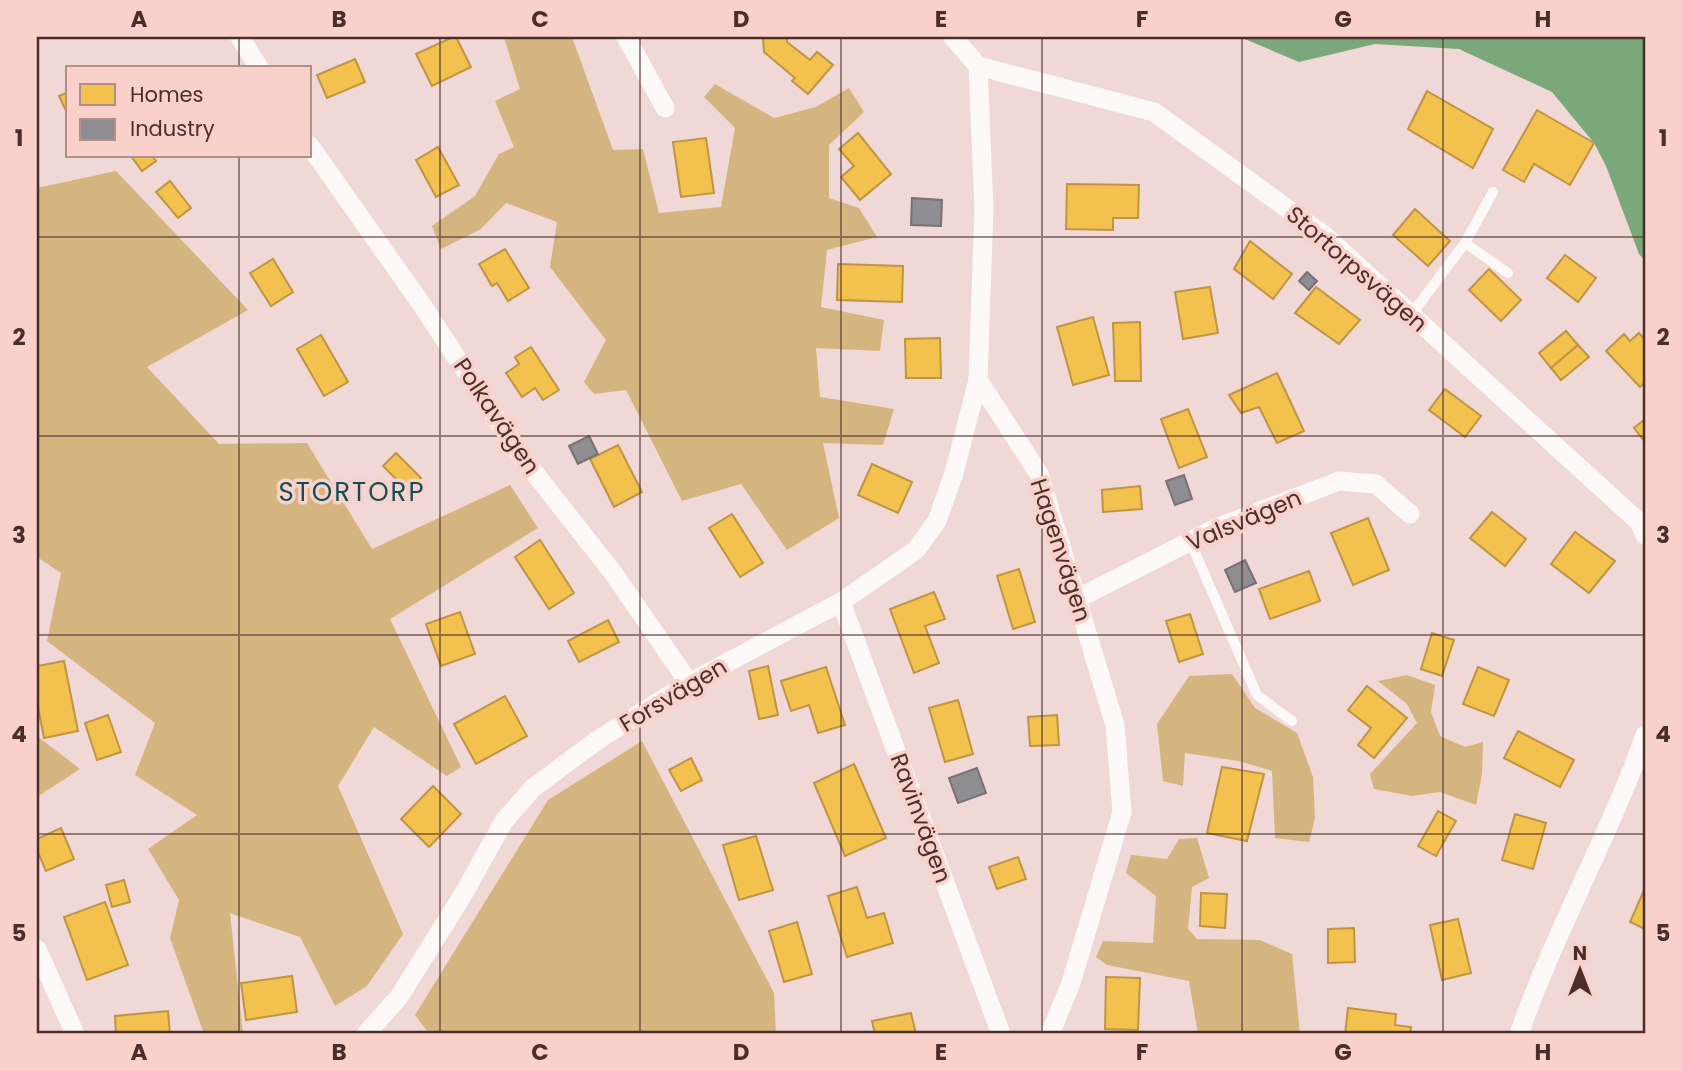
<svg xmlns="http://www.w3.org/2000/svg" width="1682" height="1071" font-family="Poppins,sans-serif">
<style>
.forest{fill:#d4b57f}
.water{fill:#7ba87b}
.homes{fill:#f2c14e;stroke:#bf9544;stroke-width:2}
.industry{fill:#8d8d92;stroke:#797073;stroke-width:2}
.lines{fill:none;stroke-linecap:round;stroke-linejoin:round}
.lane{stroke:#fdf9f9;stroke-width:10}
.street{stroke:#fdf9f9;stroke-width:19}
.grid{fill:none;stroke:#492e2b;stroke-width:2;stroke-opacity:0.55}
.labels{text-anchor:middle;stroke-width:7;stroke-linejoin:round;paint-order:stroke}
.street-label{font-size:23px;fill:#492e2b;stroke:#fad0ca}
.quarter-label{font-size:26px;letter-spacing:2px;fill:#114e55;stroke:#fad0ca}
.neatline{fill:none;stroke:#492e2b;stroke-width:2.5}
.grid-label{font-size:23px;text-anchor:middle;font-weight:bold;fill:#492e2b}
</style>
<rect width="100%" height="100%" fill="#efd8d5"/>
<g class="forest">
<polygon points="504,37 572,37 613,150 643,149 659,213 721,207 735,128 704,97 715,84 774,118 816,107 849,88 864,112 829,145 829,198 859,208 877,237 827,250 821,307 884,320 880,351 816,348 820,397 894,409 883,445 823,443 839,518 787,550 741,484 682,501 626,390 594,394 584,382 606,340 550,267 557,222 506,203 481,229 441,249 432,226 475,196 499,154 514,147 495,101 520,89"/>
<polygon points="116,171 248,310 147,367 219,444 307,443 372,549 510,485 538,528 390,619 461,767 447,776 374,727 338,786 403,934 367,986 335,1006 300,937 230,913 243,1034 204,1034 170,938 179,900 148,849 197,815 135,775 155,723 47,641 61,573 37,557 37,188"/>
<polygon points="1232,674 1255,708 1297,733 1313,777 1315,818 1309,842 1275,838 1272,771 1239,761 1185,753 1183,786 1163,781 1157,724 1189,676"/>
<polygon points="1407,675 1435,685 1431,712 1440,736 1465,747 1483,742 1482,774 1476,805 1440,792 1412,796 1374,789 1370,774 1417,723 1407,704 1378,681"/>
<polygon points="37,736 80,769 37,797"/>
<polygon points="642,741 774,993 776,1034 429,1034 415,1015 548,800"/>
<polygon points="1197,838 1209,878 1192,887 1188,929 1197,939 1260,940 1292,954 1300,1034 1198,1034 1189,981 1107,965 1096,957 1103,941 1153,943 1156,896 1126,873 1131,855 1167,859 1179,839"/>
</g>
<polygon class="water" points="1240,37 1645,37 1645,261 1639,254 1606,166 1594,143 1552,92 1459,49 1375,44 1299,62"/>
<g class="homes">
<polygon points="453,37 456,37 471,67 432,86 416,54"/>
<polygon points="763,37 787,37 787,42 810,60 817,52 833,65 808,94 792,81 795,78 764,52"/>
<polygon points="355,59 365,82 327,98 317,75"/>
<polygon points="1427,91 1493,129 1473,168 1408,129"/>
<polygon points="68,92 68,115 59,96"/>
<polygon points="1537,110 1594,143 1570,185 1534,164 1524,182 1503,170"/>
<polygon points="858,133 891,174 860,200 841,177 854,166 839,149"/>
<polygon points="706,138 714,193 681,197 673,142"/>
<polygon points="438,147 459,185 436,197 416,160"/>
<polygon points="131,156 152,156 156,161 142,171"/>
<polygon points="170,181 191,208 178,218 156,192"/>
<polygon points="1067,184 1139,185 1138,218 1113,218 1113,230 1066,229"/>
<polygon points="1415,209 1450,241 1428,266 1393,235"/>
<polygon points="1250,241 1292,274 1273,299 1234,269"/>
<polygon points="505,249 529,288 508,301 497,283 492,286 479,264"/>
<polygon points="1565,255 1596,278 1578,302 1547,278"/>
<polygon points="273,259 293,292 271,306 250,273"/>
<polygon points="838,264 903,266 902,302 837,300"/>
<polygon points="1489,269 1521,300 1501,321 1469,290"/>
<polygon points="1210,287 1218,333 1183,339 1175,292"/>
<polygon points="1316,287 1360,320 1339,344 1295,313"/>
<polygon points="1093,317 1109,375 1073,385 1057,327"/>
<polygon points="1140,322 1141,381 1115,381 1113,323"/>
<polygon points="1566,331 1578,345 1551,368 1539,353"/>
<polygon points="1639,333 1645,340 1645,382 1640,387 1606,351 1624,334 1630,341"/>
<polygon points="321,335 348,382 324,396 297,349"/>
<polygon points="940,338 941,378 906,378 905,339"/>
<polygon points="1578,345 1589,357 1561,380 1551,368"/>
<polygon points="531,347 559,390 543,400 535,388 522,397 506,373 519,364 515,357"/>
<polygon points="1277,373 1304,431 1277,443 1259,407 1241,413 1229,395"/>
<polygon points="1445,389 1481,416 1465,437 1429,410"/>
<polygon points="1188,409 1207,457 1179,468 1161,419"/>
<polygon points="1645,419 1645,442 1634,428"/>
<polygon points="618,445 642,492 614,507 590,459"/>
<polygon points="396,453 421,478 408,491 383,466"/>
<polygon points="872,464 912,482 898,513 858,495"/>
<polygon points="1140,486 1142,509 1103,512 1102,490"/>
<polygon points="1492,512 1526,539 1505,566 1470,538"/>
<polygon points="732,514 763,563 740,577 709,528"/>
<polygon points="1368,518 1389,570 1353,585 1331,533"/>
<polygon points="1575,532 1615,561 1589,593 1551,564"/>
<polygon points="540,540 574,593 549,609 515,557"/>
<polygon points="1019,569 1035,622 1013,629 997,576"/>
<polygon points="1309,571 1320,601 1270,619 1259,589"/>
<polygon points="934,592 945,619 925,626 939,663 914,673 890,609"/>
<polygon points="460,612 475,654 441,666 426,624"/>
<polygon points="1190,614 1203,654 1179,662 1166,621"/>
<polygon points="608,620 619,642 579,662 568,641"/>
<polygon points="1432,633 1454,640 1442,676 1421,669"/>
<polygon points="64,661 78,731 44,738 37,702 37,666"/>
<polygon points="768,666 778,715 759,719 749,671"/>
<polygon points="826,667 845,725 818,733 809,705 791,711 781,681"/>
<polygon points="1478,667 1509,680 1494,716 1463,704"/>
<polygon points="1367,686 1407,718 1374,758 1358,745 1371,728 1348,710"/>
<polygon points="505,696 527,736 476,764 454,724"/>
<polygon points="958,700 973,754 945,762 929,708"/>
<polygon points="108,715 121,752 97,760 85,723"/>
<polygon points="1057,715 1059,745 1030,746 1028,717"/>
<polygon points="1518,731 1574,760 1560,787 1504,758"/>
<polygon points="691,758 702,780 681,791 669,770"/>
<polygon points="854,764 886,838 845,856 814,783"/>
<polygon points="1222,767 1264,774 1247,841 1207,833"/>
<polygon points="433,786 461,814 429,847 401,819"/>
<polygon points="1438,811 1456,821 1436,856 1418,846"/>
<polygon points="1515,814 1546,823 1533,869 1502,860"/>
<polygon points="61,828 74,859 46,871 37,850 37,839"/>
<polygon points="756,836 773,890 739,900 723,845"/>
<polygon points="1018,857 1026,879 997,889 989,867"/>
<polygon points="124,880 130,902 112,907 106,885"/>
<polygon points="857,887 867,918 884,913 893,943 847,957 828,896"/>
<polygon points="1645,888 1645,929 1630,922"/>
<polygon points="1201,893 1227,894 1225,928 1200,926"/>
<polygon points="105,902 128,965 87,980 64,917"/>
<polygon points="1458,919 1471,973 1442,980 1430,925"/>
<polygon points="797,922 812,974 784,982 769,931"/>
<polygon points="1354,928 1355,962 1328,963 1328,929"/>
<polygon points="292,976 297,1012 246,1020 241,983"/>
<polygon points="1106,977 1140,978 1138,1030 1105,1029"/>
<polygon points="1348,1008 1396,1014 1395,1025 1411,1027 1410,1034 1345,1034"/>
<polygon points="168,1011 170,1034 116,1034 115,1016"/>
<polygon points="911,1013 916,1034 875,1034 872,1021"/>
</g>
<g class="industry">
<polygon points="912,198 942,200 941,226 911,225"/>
<polygon points="1307,272 1317,281 1309,290 1299,281"/>
<polygon points="589,436 598,454 578,464 569,446"/>
<polygon points="1184,475 1192,499 1175,505 1166,481"/>
<polygon points="1245,560 1256,583 1235,592 1225,570"/>
<polygon points="977,768 986,793 958,803 949,778"/>
</g>
<g class="lines">
<g class="lane">
<polyline points="1465,243 1508,273"/>
<polyline points="1411,315 1465,243 1493,192"/>
<polyline points="1190,541 1257,695 1292,721"/>
</g>
<g class="street">
<polyline points="240,37 259,68"/>
<polyline points="626,37 665,108"/>
<polyline points="953,37 978,66 1154,112 1325,236 1639,522 1645,535"/>
<polyline points="310,146 422,305 522,457 614,574 689,683"/>
<polyline points="978,380 1039,474 1115,725 1122,812 1071,983 1050,1034"/>
<polyline points="1077,599 1216,528 1339,481 1376,484 1410,514"/>
<polyline points="841,602 1001,1034"/>
<polyline points="37,949 75,1034"/>
<polyline points="366,1034 399,997 464,893 504,821 533,788 599,739 689,683 841,602 916,550 937,521 954,473 978,380 984,209 978,66"/>
<path d="M 1519,1034 C 1555,931 1609,837 1645,735"/>
</g>
</g>
<path class="grid" d="M 239,37 L 239,68M 440,37 L 440,1034M 640,37 L 640,1034M 841,37 L 841,1034M 1042,37 L 1042,1034M 1242,37 L 1242,1034M 1443,37 L 1443,1034M 239,156 L 239,1034M 37,237 L 1645,237M 37,436 L 1645,436M 37,635 L 1645,635M 37,834 L 1645,834"/>
<g class="labels">
<g class="street-label">
<text transform="translate(1357 269) rotate(41)" y="8">Stortorpsvägen</text>
<text transform="translate(497 416) rotate(56)" y="8">Polkavägen</text>
<text transform="translate(1244 520) rotate(-23)" y="8">Valsvägen</text>
<text transform="translate(1061 550) rotate(72)" y="8">Hagenvägen</text>
<text transform="translate(673 695) rotate(-31)" y="8">Forsvägen</text>
<text transform="translate(921 818) rotate(70)" y="8">Ravinvägen</text>
</g>
<g class="quarter-label">
<text x="352" y="501">STORTORP</text>
</g>
</g>
<rect width="1682" height="1071" fill="none" stroke="#fad0ca" stroke-width="77"/>
<rect x="66" y="66" width="245" height="91" fill="#fad0ca" stroke="#b38f8a" stroke-width="2"/>
<rect x="80" y="84" width="35" height="21" fill="#f2c14e" stroke="#b38f8a" stroke-width="2"/>
<text x="130" y="102" font-size="21" fill="#492e2b">Homes</text>
<rect x="80" y="119" width="35" height="21" fill="#8d8d92" stroke="#b38f8a" stroke-width="2"/>
<text x="130" y="136" font-size="21" fill="#492e2b">Industry</text>
<g transform="translate(1580 970)" stroke="#fad0ca" stroke-width="5" paint-order="stroke">
<path d="M0-5L12 26L0 18L-12 26Z" fill="#492e2b"/>
<text y="-10" font-size="19" font-weight="bold" text-anchor="middle" fill="#492e2b">N</text>
</g>
<rect x="38" y="38" width="1606" height="994" class="neatline"/>
<g class="grid-label">
<text x="139" y="27">A</text>
<text x="339" y="27">B</text>
<text x="540" y="27">C</text>
<text x="741" y="27">D</text>
<text x="941" y="27">E</text>
<text x="1142" y="27">F</text>
<text x="1343" y="27">G</text>
<text x="1543" y="27">H</text>
<text x="19" y="146">1</text>
<text x="1663" y="146">1</text>
<text x="19" y="345">2</text>
<text x="1663" y="345">2</text>
<text x="19" y="543">3</text>
<text x="1663" y="543">3</text>
<text x="19" y="742">4</text>
<text x="1663" y="742">4</text>
<text x="19" y="941">5</text>
<text x="1663" y="941">5</text>
<text x="139" y="1060">A</text>
<text x="339" y="1060">B</text>
<text x="540" y="1060">C</text>
<text x="741" y="1060">D</text>
<text x="941" y="1060">E</text>
<text x="1142" y="1060">F</text>
<text x="1343" y="1060">G</text>
<text x="1543" y="1060">H</text>
</g>
</svg>
